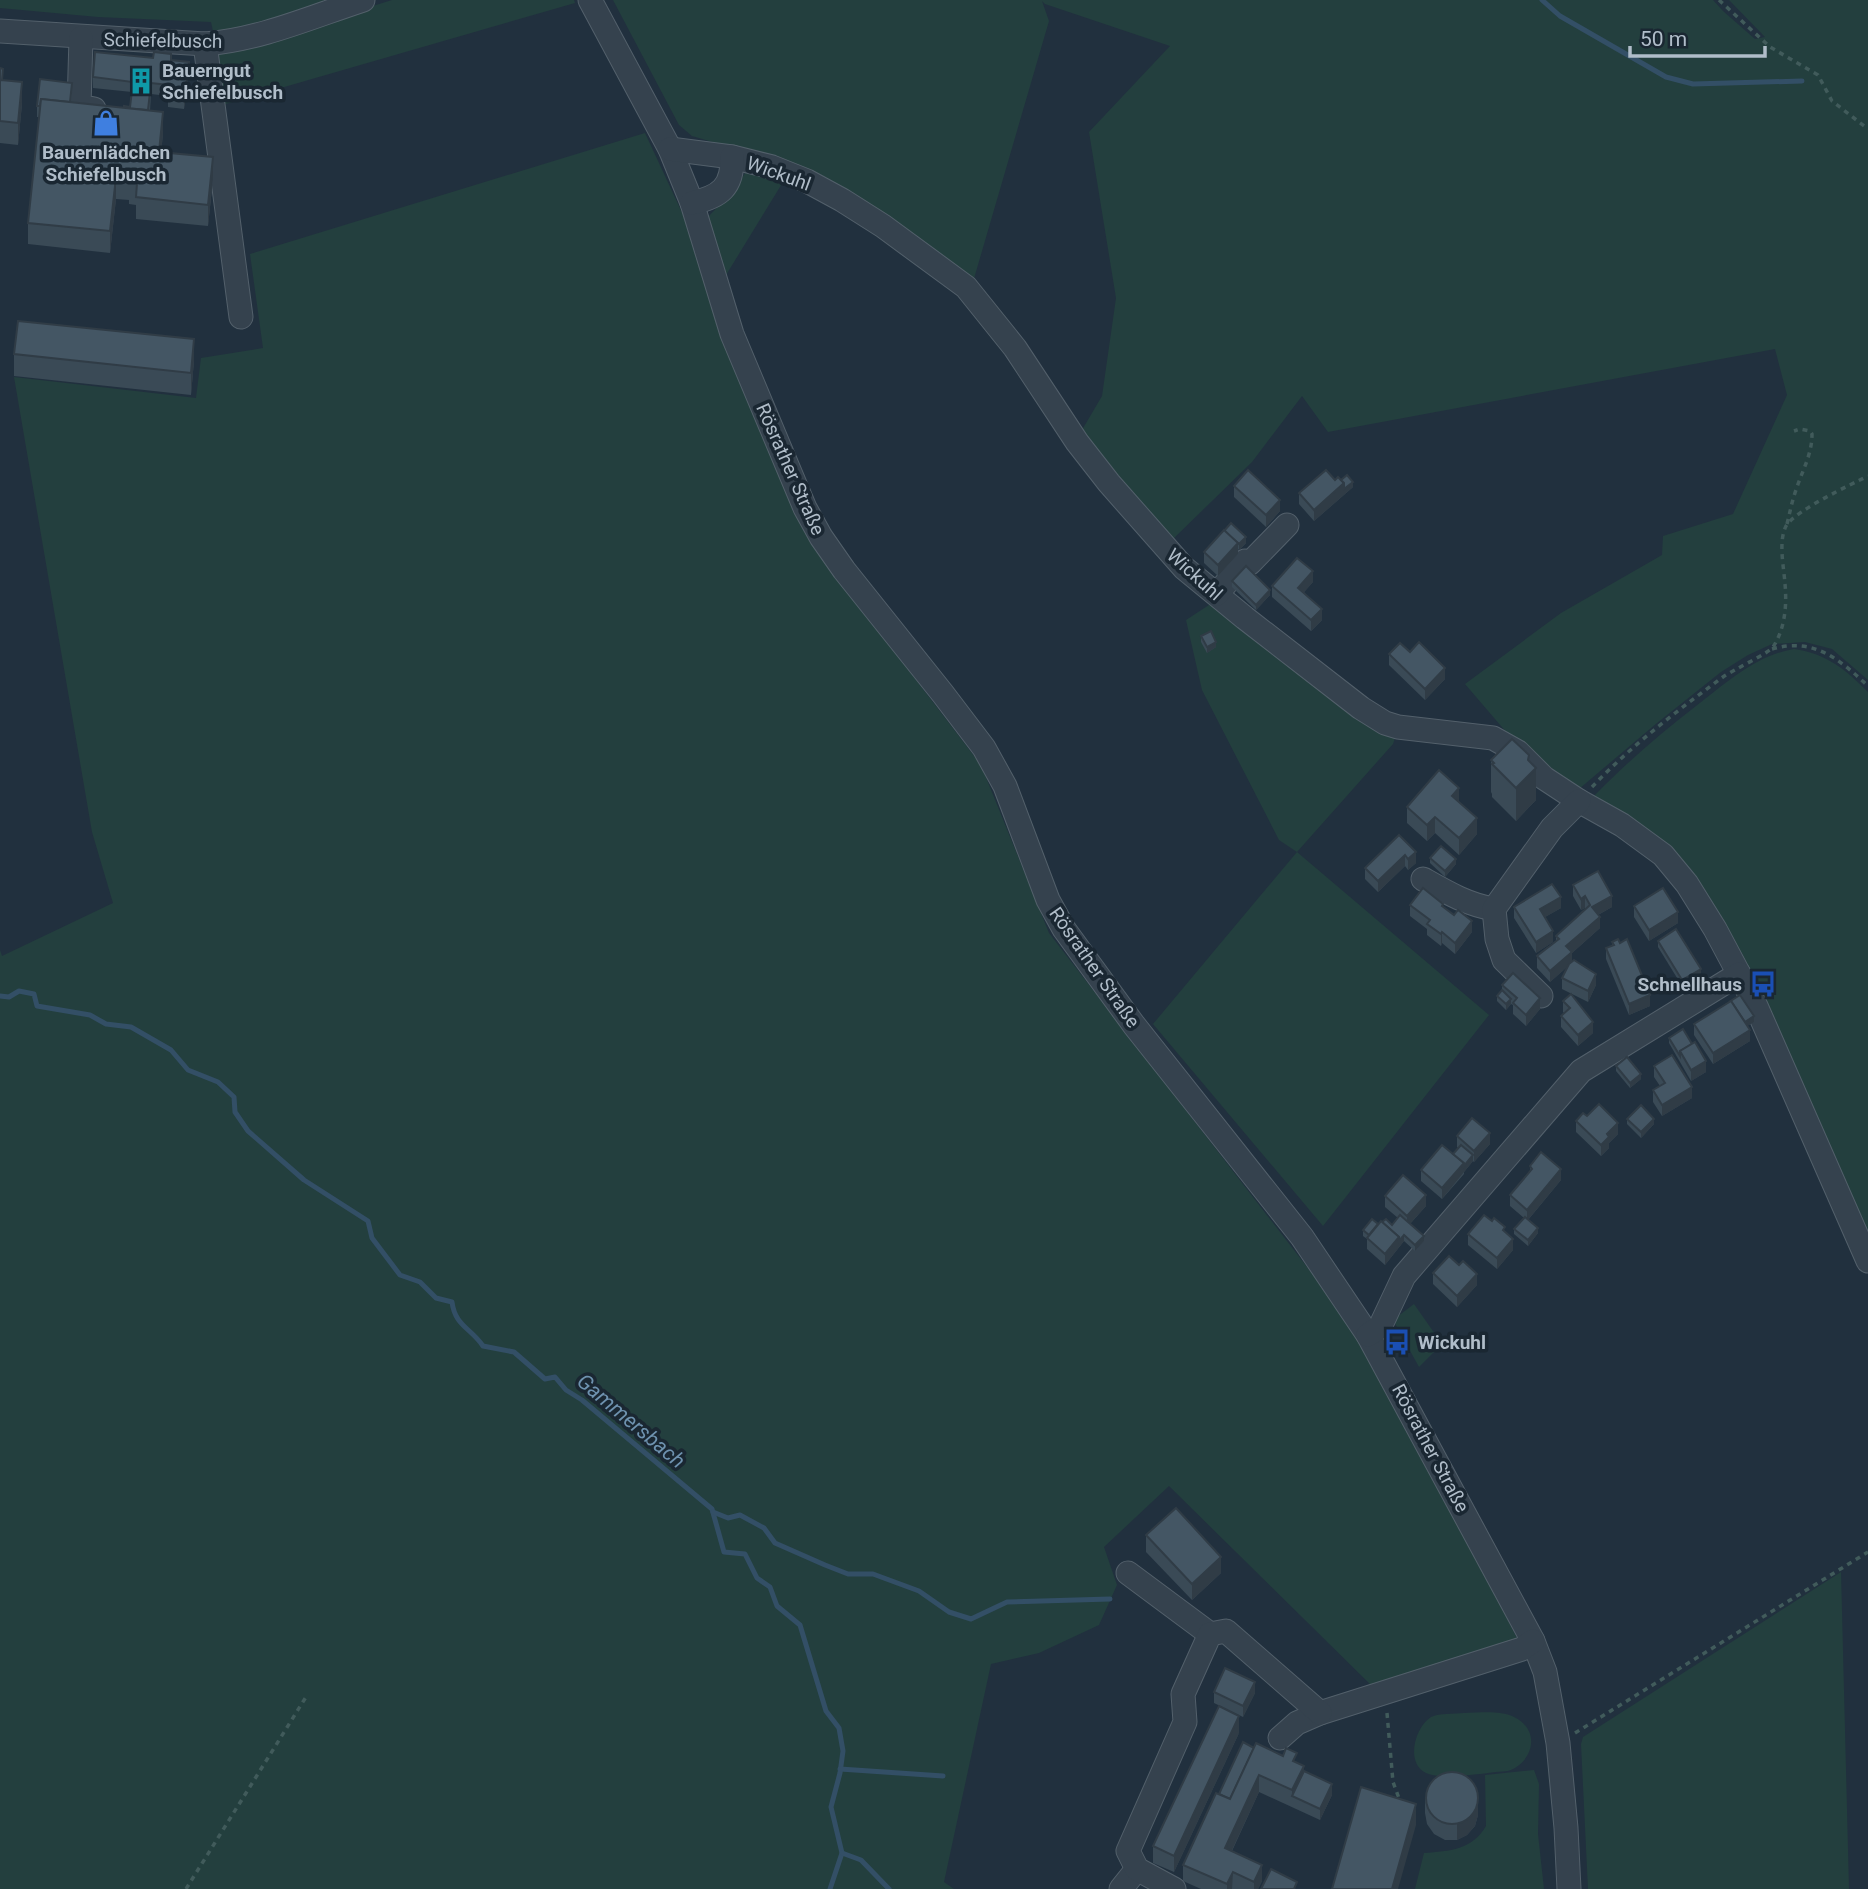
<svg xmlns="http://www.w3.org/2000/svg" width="1868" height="1889" font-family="Roboto,sans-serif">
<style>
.green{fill:#233f3e}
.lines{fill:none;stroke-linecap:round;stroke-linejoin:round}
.stream{stroke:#334f66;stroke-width:5}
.minor-casing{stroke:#53606b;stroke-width:25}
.path{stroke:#415b5b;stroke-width:3.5;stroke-dasharray:5 5;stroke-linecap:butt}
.minor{stroke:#35424e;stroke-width:23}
.wall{fill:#3a4a56}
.shaded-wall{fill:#303c46}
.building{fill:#445664;stroke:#303c46;stroke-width:2}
.labels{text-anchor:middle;stroke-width:7;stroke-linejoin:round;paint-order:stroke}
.street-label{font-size:19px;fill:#b0bdc9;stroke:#1a2732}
.poi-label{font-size:19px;font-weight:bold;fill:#b0bdc9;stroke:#1a2732;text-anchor:start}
.water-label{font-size:21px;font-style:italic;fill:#6e92af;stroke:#1a2732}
</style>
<rect width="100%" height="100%" fill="#21303e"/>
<g class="green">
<polygon points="0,0 336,0 214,36 211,22 98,17 0,8"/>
<polygon points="392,0 574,0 575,3 222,105 214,56"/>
<polygon points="613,0 1713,0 1723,11 1755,39 1765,37 1729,0 1868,0 1868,680 1832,649 1805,642 1772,644 1748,655 1721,672 1657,723 1579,789 1570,786 1507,733 1465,684 1561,613 1662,555 1663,536 1733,514 1787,395 1775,349 1328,432 1302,396 1252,462 1171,541 1082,430 1102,396 1116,298 1089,132 1170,46 1045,4 1042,1 1049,21 973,282 733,148 692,136 679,125"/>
<polygon points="645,133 692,234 822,557 981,765 1049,933 1331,1298 1366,1353 1467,1535 1522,1649 1375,1689 1169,1486 1104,1547 1117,1585 1099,1625 1039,1653 991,1664 944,1882 954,1889 0,1889 0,950 2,956 113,903 92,832 14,377 196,398 201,358 263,348 250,254"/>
<polygon points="748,168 783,182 723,280 705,220 736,188"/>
<polygon points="1212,603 1396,735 1393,744 1297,852 1489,1015 1323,1226 1153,1024 1297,852 1279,840 1202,690 1186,620"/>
<path d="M 1794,649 C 1827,654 1845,669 1868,692 L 1868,1241 L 1667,851 L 1594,796 C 1626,763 1660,734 1696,706 C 1726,683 1756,655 1794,649 Z"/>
<polygon points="1414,1304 1442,1344 1419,1367 1393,1320"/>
<polygon points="1841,1572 1849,1889 1588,1889 1581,1744 1583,1737"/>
<path d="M 1464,1713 C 1480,1713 1499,1710 1514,1717 C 1541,1730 1534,1762 1508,1771 C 1488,1772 1443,1781 1426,1773 C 1405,1763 1415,1727 1431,1717 C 1439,1713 1455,1714 1464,1713 Z"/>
<path d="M 1534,1770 L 1539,1784 L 1538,1834 L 1544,1889 L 1415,1889 L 1424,1853 C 1450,1851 1472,1850 1486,1826 L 1485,1775 Z"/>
</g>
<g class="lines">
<g class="stream">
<polyline points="1542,0 1560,16 1666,77 1693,84 1802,81"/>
<path d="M 0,996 L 9,997 L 19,991 L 34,994 L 37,1006 L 90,1015 L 106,1024 L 131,1027 L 171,1050 L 188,1070 L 218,1082 L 234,1097 L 235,1112 L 248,1131 L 304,1180 L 368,1221 L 372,1238 L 400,1275 L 420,1282 L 436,1298 L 452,1302 C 455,1326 471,1328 483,1346 L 514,1352 L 545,1379 L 555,1377 L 566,1390 L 582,1400 L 712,1509 L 724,1552 L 745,1554 L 757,1578 L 770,1587 L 777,1606 L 800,1625 L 826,1711 L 839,1728 L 843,1751 L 840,1773 L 831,1807 L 842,1853 L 830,1889"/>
<polyline points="713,1512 728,1518 740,1515 764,1528 775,1543 825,1565 848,1574 873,1574 919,1591 949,1612 971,1619 1007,1602 1110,1599"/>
<polyline points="840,1769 943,1776"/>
<polyline points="842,1853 861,1860 889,1889"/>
</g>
<g class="minor-casing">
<g id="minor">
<polyline points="590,0 670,149 692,203 732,334 805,508 821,537 844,570 943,694 984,748 1005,786 1048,900 1064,929 1134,1025 1302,1237 1368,1335 1533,1641 1545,1672 1558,1743 1566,1828 1569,1889"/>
<path d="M 0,31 L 205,44 C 259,40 311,17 363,0"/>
<polyline points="81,38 79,106 94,109"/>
<polyline points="205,44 241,317"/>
<polyline points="670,149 732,157 772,167 807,181 842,200 883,226 966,287 1015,348 1077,442 1109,483 1184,568 1245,618 1361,708 1385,723 1398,727 1493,738 1518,752 1544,778 1579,801 1622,825 1663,855 1687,884 1715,929 1756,1006 1868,1261"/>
<path d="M 692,203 C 720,197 733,187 732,157"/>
<polyline points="1217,594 1245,561 1250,563 1287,525"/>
<path d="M 1423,879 C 1446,892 1468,905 1494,909"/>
<polyline points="1541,996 1504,960 1497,939 1494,909 1552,828 1579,801"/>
<polyline points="1368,1335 1380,1327 1404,1276 1581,1071 1739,974"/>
<polyline points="1128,1573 1210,1634"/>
<polyline points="1280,1738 1297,1723 1320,1713 1522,1649 1533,1641"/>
<polyline points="1121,1889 1137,1869"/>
<polyline points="1174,1889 1137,1869 1128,1851 1185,1722 1183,1694 1210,1634 1226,1631 1320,1713"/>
</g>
</g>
<g class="path">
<polyline points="1719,0 1770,47 1818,75 1832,101 1868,129"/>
<path d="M 1787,524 C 1790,512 1792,501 1796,490 C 1802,471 1812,455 1812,434 L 1810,431 L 1800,429 L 1794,431"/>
<path d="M 1772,649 C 1814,637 1839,659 1868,686"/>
<path d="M 1592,787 C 1631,746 1678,710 1723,677 C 1733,670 1769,653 1773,647 C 1785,629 1787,605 1785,584 C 1784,568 1778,542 1786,526 C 1796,510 1850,485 1868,476"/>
<polyline points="1387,1713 1393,1782 1400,1801"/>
<polyline points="1575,1733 1868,1552"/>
<polyline points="186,1889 306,1697"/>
</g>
<use href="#minor" class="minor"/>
</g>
<g class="wall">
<polygon points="171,60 189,73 184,109 168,107 168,96 151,94 150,111 163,134 161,152 213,179 208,226 136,219 136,205 129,204 129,200 116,199 110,253 28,244 28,223 39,117 37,117 37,106 72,94 71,102 124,108 130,107 132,92 93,88 93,77"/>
<polygon points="0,68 3,80 22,104 18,145 0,143"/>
<polygon points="14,354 194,361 191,395 14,376"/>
<polygon points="1335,480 1341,480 1353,487 1314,521 1299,504 1299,493"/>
<polygon points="1234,486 1280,511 1266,527 1234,497"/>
<polygon points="1224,530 1246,543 1239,550 1238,549 1238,554 1218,576 1204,563 1204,552"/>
<polygon points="1232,581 1270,595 1256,610 1232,587"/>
<polygon points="1313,582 1304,592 1322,620 1311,631 1272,597 1272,586"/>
<polygon points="1201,636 1216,647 1207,653 1201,642"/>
<polygon points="1410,652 1445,679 1425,700 1389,665 1389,654"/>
<polygon points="1491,760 1529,761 1536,800 1516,821 1492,797 1492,794 1491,792"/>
<polygon points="1459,802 1477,834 1459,855 1435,833 1427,841 1407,823 1407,807"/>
<polygon points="1399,835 1416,863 1408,870 1405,866 1378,892 1365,879 1365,868"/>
<polygon points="1430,858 1456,864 1445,877 1430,863"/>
<polygon points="1573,885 1612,907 1598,915 1600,928 1572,953 1572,962 1596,985 1588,1002 1562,989 1562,978 1568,966 1550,982 1537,968 1537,956 1556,941 1556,936 1586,909 1585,908 1581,910 1573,896"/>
<polygon points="1410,905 1443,907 1472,932 1455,954 1442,943 1441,946 1427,935 1427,929 1410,916"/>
<polygon points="1634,906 1678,923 1649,941 1634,917"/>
<polygon points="1514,907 1561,908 1545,917 1553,942 1536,953 1514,918"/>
<polygon points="1658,941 1701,974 1682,986 1658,947"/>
<polygon points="1612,942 1650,1006 1629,1015 1606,959 1606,948 1612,946"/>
<polygon points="1502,985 1540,1009 1526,1026 1513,1014 1513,1005 1511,1004 1506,1010 1497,1001 1497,996 1502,990"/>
<polygon points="1563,1001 1593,1033 1578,1046 1561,1027 1561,1016 1564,1013 1563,1012"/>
<polygon points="1754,1022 1747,1026 1750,1041 1713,1064 1694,1035 1694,1024"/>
<polygon points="1669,1038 1706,1072 1691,1081 1669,1043"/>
<polygon points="1616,1066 1641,1079 1630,1088 1616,1071"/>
<polygon points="1654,1066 1692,1098 1662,1116 1653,1102 1653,1090 1660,1086 1654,1077"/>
<polygon points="1587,1116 1618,1134 1609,1143 1609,1148 1601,1156 1576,1132 1576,1121"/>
<polygon points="1627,1119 1654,1124 1641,1138 1627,1124"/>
<polygon points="1457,1136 1490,1144 1474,1162 1473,1161 1464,1172 1464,1174 1442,1199 1421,1181 1421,1170 1453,1154 1458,1148 1457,1147"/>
<polygon points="1530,1166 1561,1180 1528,1220 1538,1233 1528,1246 1514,1234 1514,1229 1524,1218 1510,1206 1510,1195 1530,1172"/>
<polygon points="1385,1196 1426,1206 1410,1224 1424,1241 1415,1251 1404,1241 1385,1265 1367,1249 1367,1239 1363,1236 1363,1230 1382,1222 1392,1225 1398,1218 1385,1207"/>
<polygon points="1505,1232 1513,1250 1497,1269 1468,1245 1468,1234"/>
<polygon points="1433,1273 1477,1285 1457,1307 1433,1284"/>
<polygon points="1146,1535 1221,1573 1192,1600 1146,1552"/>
<polygon points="1214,1692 1255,1693 1243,1717 1214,1703"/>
<polygon points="1239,1733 1174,1872 1153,1863 1153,1846"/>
<polygon points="1254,1748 1297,1762 1304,1771 1332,1795 1320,1820 1259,1792 1232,1851 1262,1881 1258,1889 1201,1889 1183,1881 1183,1865 1219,1794"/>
<polygon points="1425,1797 1478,1815 1475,1826 1467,1835 1457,1840 1445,1840 1434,1834 1427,1824 1425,1813"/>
</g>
<g class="shaded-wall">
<polygon points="189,62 189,73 184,109 184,98"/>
<polygon points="22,82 22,104 18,145 18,123"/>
<polygon points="163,112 163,134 159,174 159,152"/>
<polygon points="213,157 213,179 208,226 208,205"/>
<polygon points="116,177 116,199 110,253 110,231"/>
<polygon points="194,339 194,361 191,395 191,373"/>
<polygon points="1353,482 1353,487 1314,521 1314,510 1344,483"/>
<polygon points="1280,500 1280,511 1266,527 1266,515"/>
<polygon points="1246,537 1246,543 1239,550 1239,544"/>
<polygon points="1238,543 1238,554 1218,576 1218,565"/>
<polygon points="1313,571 1313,582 1298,599 1298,588"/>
<polygon points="1270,590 1270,595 1256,610 1256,605"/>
<polygon points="1322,609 1322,620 1311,631 1311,620"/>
<polygon points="1216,642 1216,647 1207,653 1207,647"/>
<polygon points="1445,668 1445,679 1425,700 1425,689"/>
<polygon points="1529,755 1529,775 1536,768 1536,800 1516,821 1516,788"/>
<polygon points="1459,788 1459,805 1452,796"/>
<polygon points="1435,817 1435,833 1427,841 1427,825"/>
<polygon points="1477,818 1477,834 1459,855 1459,838"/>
<polygon points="1416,852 1416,863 1408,870 1408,859"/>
<polygon points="1405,855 1405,866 1378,892 1378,881"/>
<polygon points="1456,859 1456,864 1445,877 1445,871"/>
<polygon points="1585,896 1585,908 1581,910 1581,899"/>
<polygon points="1612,896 1612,907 1592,918 1592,907"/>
<polygon points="1561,897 1561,908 1540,920 1540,909"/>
<polygon points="1678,912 1678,923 1649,941 1649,930"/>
<polygon points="1600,917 1600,928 1572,953 1572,963 1550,982 1550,971 1566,946"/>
<polygon points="1472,921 1472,932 1455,954 1455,943"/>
<polygon points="1553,931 1553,942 1536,953 1536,942"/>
<polygon points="1442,932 1442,943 1441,946 1441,934"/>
<polygon points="1701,969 1701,974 1682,986 1682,980"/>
<polygon points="1596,974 1596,985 1588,1002 1588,991"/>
<polygon points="1650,995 1650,1006 1629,1015 1629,1004"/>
<polygon points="1540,998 1540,1009 1526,1026 1526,1015"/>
<polygon points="1511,999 1511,1004 1506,1010 1506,1004"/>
<polygon points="1754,1016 1754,1022 1742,1029 1742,1024"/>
<polygon points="1593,1022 1593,1033 1578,1046 1578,1035"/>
<polygon points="1750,1030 1750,1041 1713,1064 1713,1053"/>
<polygon points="1706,1061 1706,1072 1691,1081 1691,1070"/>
<polygon points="1641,1074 1641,1079 1630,1088 1630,1083"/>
<polygon points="1692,1087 1692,1098 1662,1116 1662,1105"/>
<polygon points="1654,1119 1654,1124 1641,1138 1641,1132"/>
<polygon points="1618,1123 1618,1134 1609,1143 1609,1148 1601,1156 1601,1145 1607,1134"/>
<polygon points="1490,1133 1490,1144 1474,1162 1474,1151"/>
<polygon points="1473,1155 1473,1161 1442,1199 1442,1188 1464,1163"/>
<polygon points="1561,1169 1561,1180 1527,1221 1527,1210"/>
<polygon points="1426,1195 1426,1206 1407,1227 1407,1216"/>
<polygon points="1538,1228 1538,1233 1528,1246 1528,1240"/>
<polygon points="1404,1235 1404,1241 1385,1265 1385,1254 1399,1237"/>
<polygon points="1424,1236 1424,1241 1415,1251 1415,1245"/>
<polygon points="1513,1239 1513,1250 1497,1269 1497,1258"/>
<polygon points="1477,1274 1477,1285 1457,1307 1457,1296"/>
<polygon points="1221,1557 1221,1573 1192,1600 1192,1584"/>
<polygon points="1255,1682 1255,1693 1243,1717 1243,1706"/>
<polygon points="1239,1716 1239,1733 1174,1872 1174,1856"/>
<polygon points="1304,1766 1304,1782 1292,1796 1292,1807 1292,1790"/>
<polygon points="1259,1775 1259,1792 1225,1865 1225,1848"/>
<polygon points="1332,1784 1332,1795 1320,1820 1320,1809"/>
<polygon points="1478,1799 1478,1815 1475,1826 1467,1835 1457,1840 1457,1823"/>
<polygon points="1416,1804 1416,1825 1398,1889 1392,1889"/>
<polygon points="1262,1865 1262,1881 1258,1889 1254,1889 1254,1882"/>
<polygon points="1233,1872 1232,1889 1227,1889 1227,1884"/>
</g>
<g class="building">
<polygon points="95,52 153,58 154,52 171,54 171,60 189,62 184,98 168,96 169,85 151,83 148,110 124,108 124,106 130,107 133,82 93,77"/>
<polygon points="0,68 3,69 2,80 22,82 18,123 0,121"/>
<polygon points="40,79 72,83 70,102 41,99 40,106 37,106"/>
<polygon points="41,99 163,112 159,152 213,157 208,205 136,197 137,183 129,182 129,178 116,177 110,231 28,223"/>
<polygon points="18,321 194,339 191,373 14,354"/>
<polygon points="1248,470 1280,500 1266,515 1234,486"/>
<polygon points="1326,470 1335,480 1338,477 1344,483 1314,510 1299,493"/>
<polygon points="1347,475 1353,482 1344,489 1344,483 1341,480"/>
<polygon points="1231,523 1246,537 1239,544 1224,531"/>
<polygon points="1224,530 1238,543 1218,565 1204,552"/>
<polygon points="1297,558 1313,571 1298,588 1322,609 1311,620 1272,586"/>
<polygon points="1246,566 1270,590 1256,605 1232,581"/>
<polygon points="1211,631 1216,642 1207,647 1201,636"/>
<polygon points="1419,642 1445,668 1425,689 1389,654 1400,643 1410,652"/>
<polygon points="1512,739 1529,755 1528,760 1536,768 1516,788 1492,764 1494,763 1491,760"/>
<polygon points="1439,770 1459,788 1452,796 1477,818 1459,838 1435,817 1427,825 1407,807"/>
<polygon points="1399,835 1416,852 1408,859 1405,855 1378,881 1365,868"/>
<polygon points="1441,846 1456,859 1445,871 1430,858"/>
<polygon points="1598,871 1612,896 1592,907 1600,917 1566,946 1572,952 1550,971 1537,956 1559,939 1556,936 1590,905 1585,896 1581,899 1573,885"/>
<polygon points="1552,884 1561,897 1540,909 1553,931 1536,942 1514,907"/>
<polygon points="1423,888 1443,904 1442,906 1454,915 1458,910 1472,921 1455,943 1442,932 1441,934 1427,924 1430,920 1410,905"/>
<polygon points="1663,888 1678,912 1649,930 1634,906"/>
<polygon points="1676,929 1701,969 1682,980 1658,941"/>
<polygon points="1618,939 1620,943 1627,939 1650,995 1629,1004 1606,948 1614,945 1612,942"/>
<polygon points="1574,960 1596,974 1588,991 1562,978 1569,964"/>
<polygon points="1513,973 1540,998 1526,1015 1513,1003 1517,998 1502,985"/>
<polygon points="1502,990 1511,999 1506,1004 1497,996"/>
<polygon points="1571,994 1593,1022 1578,1035 1561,1016 1570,1008 1563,1001"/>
<polygon points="1740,995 1754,1016 1745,1022 1731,1001 1729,1002"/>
<polygon points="1731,1001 1750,1030 1713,1053 1694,1024"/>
<polygon points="1683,1029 1692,1044 1680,1051 1680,1056 1669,1038"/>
<polygon points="1695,1042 1706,1061 1691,1070 1680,1051"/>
<polygon points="1672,1055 1692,1087 1662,1105 1653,1090 1665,1083 1654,1066"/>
<polygon points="1627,1057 1641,1074 1630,1083 1616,1066"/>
<polygon points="1599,1104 1618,1123 1607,1134 1609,1137 1601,1145 1576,1121 1583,1113 1587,1116"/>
<polygon points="1641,1105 1654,1119 1641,1132 1627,1119"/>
<polygon points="1472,1118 1490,1133 1474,1151 1457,1136"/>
<polygon points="1442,1145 1464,1163 1442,1188 1421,1170"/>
<polygon points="1461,1145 1473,1155 1464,1166 1464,1163 1453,1154"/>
<polygon points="1541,1152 1561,1169 1527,1210 1510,1195 1532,1169 1530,1166"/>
<polygon points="1403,1175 1426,1195 1407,1216 1385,1196"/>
<polygon points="1400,1215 1424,1236 1415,1245 1404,1235 1399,1241 1399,1237 1382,1222 1386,1219 1392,1225"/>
<polygon points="1484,1215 1492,1221 1494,1218 1505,1227 1503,1230 1513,1239 1497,1258 1468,1234"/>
<polygon points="1525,1217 1538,1228 1528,1240 1514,1229"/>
<polygon points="1372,1219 1378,1224 1369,1235 1363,1230"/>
<polygon points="1381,1221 1399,1237 1385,1254 1367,1238"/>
<polygon points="1449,1256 1459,1265 1463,1261 1477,1274 1457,1296 1433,1273"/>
<polygon points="1176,1508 1221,1557 1192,1584 1146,1535"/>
<polygon points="1225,1668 1255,1682 1243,1706 1214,1692"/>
<polygon points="1219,1706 1239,1716 1174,1856 1153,1846"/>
<polygon points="1243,1742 1254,1748 1230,1799 1219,1794"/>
<polygon points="1256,1743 1283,1756 1286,1748 1297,1753 1293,1761 1304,1766 1292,1790 1259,1775 1225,1848 1262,1865 1254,1882 1233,1872 1227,1884 1183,1865 1216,1793 1230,1799"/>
<polygon points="1304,1771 1332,1784 1320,1809 1292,1796"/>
<circle cx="1452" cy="1798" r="26"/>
<polygon points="1361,1787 1416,1804 1392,1889 1332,1889"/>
<polygon points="1271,1869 1297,1882 1294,1889 1261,1889"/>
</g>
<defs>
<g id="building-bare" transform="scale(2.1)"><path d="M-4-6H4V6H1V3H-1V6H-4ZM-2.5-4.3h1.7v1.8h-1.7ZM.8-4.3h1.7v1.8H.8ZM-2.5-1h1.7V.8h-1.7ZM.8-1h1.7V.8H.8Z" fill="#0f9aa8" stroke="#1a2732" stroke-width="2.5" paint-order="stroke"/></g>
<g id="shop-bare" transform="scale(2.1)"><path d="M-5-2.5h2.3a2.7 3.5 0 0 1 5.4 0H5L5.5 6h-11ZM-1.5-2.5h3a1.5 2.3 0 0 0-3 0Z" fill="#3f7fe0" stroke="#1a2732" stroke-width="2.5" paint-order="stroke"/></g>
<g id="bus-bare" transform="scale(2.1)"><path d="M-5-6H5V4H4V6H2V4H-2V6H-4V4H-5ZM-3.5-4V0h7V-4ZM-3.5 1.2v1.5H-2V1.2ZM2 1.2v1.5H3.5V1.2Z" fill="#1a4fb4" stroke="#1a2732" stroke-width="2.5" paint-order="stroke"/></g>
</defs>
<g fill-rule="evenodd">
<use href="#building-bare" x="141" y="81"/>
<use href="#shop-bare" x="106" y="123"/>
<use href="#bus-bare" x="1763" y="984"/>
<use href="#bus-bare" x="1397" y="1342"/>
</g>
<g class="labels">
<g class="street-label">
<text transform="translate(163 40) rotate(1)" y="7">Schiefelbusch</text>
<text transform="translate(779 173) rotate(20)" y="7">Wickuhl</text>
<text transform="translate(791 469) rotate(66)" y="7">Rösrather Straße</text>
<text transform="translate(1195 574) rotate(42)" y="7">Wickuhl</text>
<text transform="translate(1095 967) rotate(55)" y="7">Rösrather Straße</text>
<text transform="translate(1431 1448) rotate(62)" y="7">Rösrather Straße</text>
</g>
<g class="poi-label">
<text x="162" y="77">Bauerngut<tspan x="162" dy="22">Schiefelbusch</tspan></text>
<text x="106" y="159" text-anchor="middle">Bauernlädchen<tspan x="106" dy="22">Schiefelbusch</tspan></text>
<text x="1742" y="991" text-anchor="end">Schnellhaus</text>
<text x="1418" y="1349">Wickuhl</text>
</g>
<g class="water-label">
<text transform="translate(631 1421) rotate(40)" y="7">Gammersbach</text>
</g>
</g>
<path d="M1630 46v10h135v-10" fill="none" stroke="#b0bdc9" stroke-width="3.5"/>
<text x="1640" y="46" font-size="21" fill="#b0bdc9" stroke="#1a2732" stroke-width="5" paint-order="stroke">50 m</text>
</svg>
